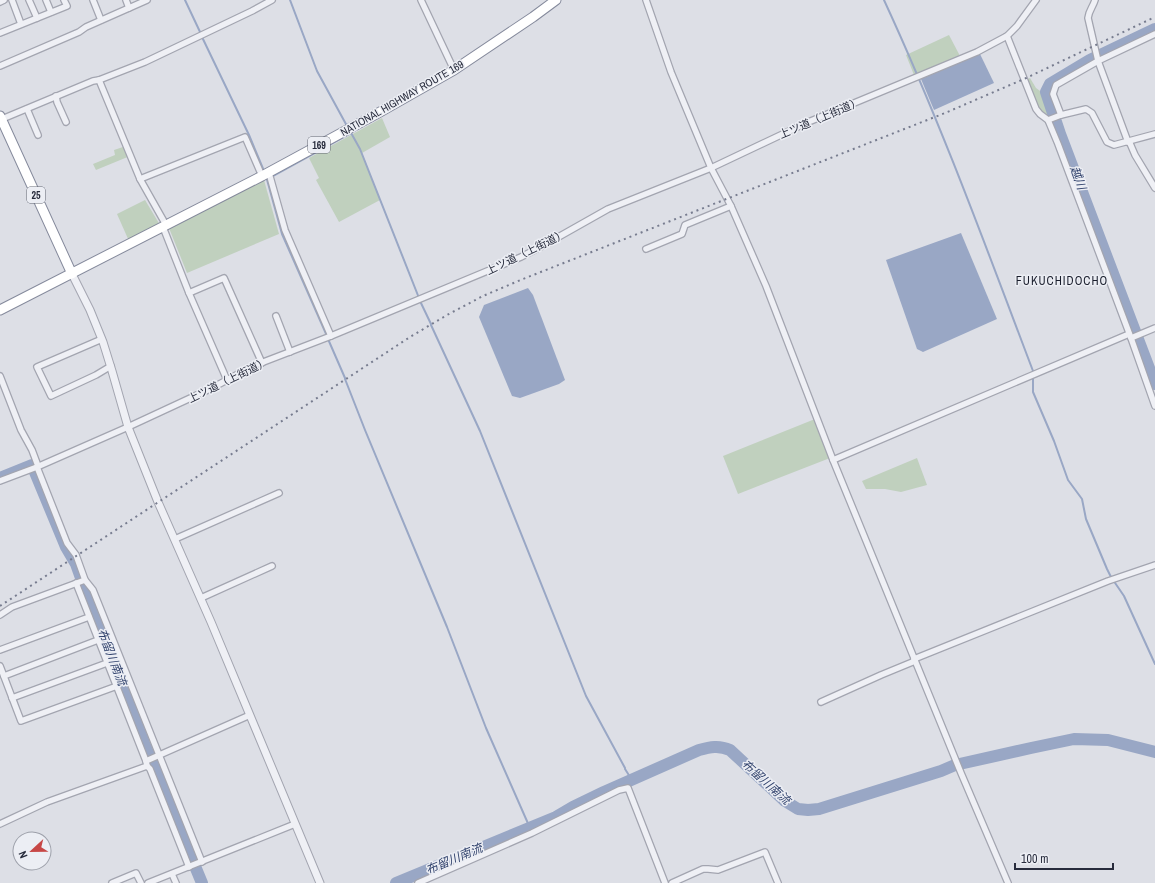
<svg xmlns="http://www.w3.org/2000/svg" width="1155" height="883" font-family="'Archivo Narrow','Noto Sans JP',sans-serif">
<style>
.green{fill:#c0d0be}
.water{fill:#99a7c5}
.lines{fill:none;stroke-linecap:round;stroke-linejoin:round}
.stream{stroke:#99a7c5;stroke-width:2}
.river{stroke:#99a7c5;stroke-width:12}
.minor-casing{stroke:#a3a5b0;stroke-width:8}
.tertiary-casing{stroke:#a3a5b0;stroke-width:9}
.trunk-casing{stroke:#858a9c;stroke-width:11}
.minor{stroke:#eff0f5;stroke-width:5.5}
.tertiary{stroke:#eff0f5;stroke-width:7}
.trunk{stroke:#fff;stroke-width:9}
.rail{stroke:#777c8f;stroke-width:2;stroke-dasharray:2 4;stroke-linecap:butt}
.labels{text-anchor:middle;stroke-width:3;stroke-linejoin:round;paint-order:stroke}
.shield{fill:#eceef4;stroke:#626673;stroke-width:1}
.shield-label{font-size:10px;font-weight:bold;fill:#272b3c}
.street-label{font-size:11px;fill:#272b3c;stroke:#eceef4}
.water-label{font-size:12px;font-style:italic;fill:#33446e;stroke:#eceef4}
.neighbourhood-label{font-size:12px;letter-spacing:1px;fill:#191d2c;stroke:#eceef4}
</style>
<rect width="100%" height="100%" fill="#dddfe6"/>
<g class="green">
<polygon points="949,35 960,56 914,75 906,55"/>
<polygon points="1030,78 1036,88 1047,96 1054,117 1048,119 1040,114 1025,80"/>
<polygon points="382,118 390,137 362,153 380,200 339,222 316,180 319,178 309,158"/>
<polygon points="126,146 130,156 96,170 93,164 115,155 114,150"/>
<polygon points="264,180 279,234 187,273 169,228"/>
<polygon points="145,200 160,225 129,241 117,214"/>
<polygon points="815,419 830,458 738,494 723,456"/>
<polygon points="917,458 927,485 901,492 885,489 866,489 862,481"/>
</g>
<g class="water">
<polygon points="980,54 994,83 934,110 921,79"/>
<polygon points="961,233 997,319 923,352 917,349 886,260"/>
<polygon points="528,288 533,295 565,380 559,384 520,398 512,396 479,317 484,305"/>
</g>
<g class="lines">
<g class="stream">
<polyline points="185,0 201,34"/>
<polyline points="290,0 317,71 347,126"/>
<path d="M 884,0 C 940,121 986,247 1033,371 L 1033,392 L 1054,441 L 1068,480 L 1082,499 L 1086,519 L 1107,569 L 1111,577 L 1124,596 L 1155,664"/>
<polyline points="202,37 249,135 264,171"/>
<polyline points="350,131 360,149 419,298"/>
<polyline points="266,176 282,234 327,336"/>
<polyline points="271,177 351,133"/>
<polyline points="420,301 431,324"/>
<polyline points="431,325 480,431 586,696 625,768"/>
<polyline points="328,339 345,378"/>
<polyline points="345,379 365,430 447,627 486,728 530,828"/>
<polyline points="625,769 632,780"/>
</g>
<g class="river">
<polyline points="1155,29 1090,60 1050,84 1046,92 1060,134 1155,384"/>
<polyline points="0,478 32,465 66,547 76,564 91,606 144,743 202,883"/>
<path d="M 396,883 L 556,817 L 573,807 L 604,792 L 699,750 C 710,747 719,745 730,750 L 785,801 L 798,809 L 808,810 L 819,809 L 941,771 L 955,765 L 1031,748 L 1074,739 L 1108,740 L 1155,752"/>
</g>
<g class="minor-casing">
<g id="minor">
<polyline points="12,0 21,24"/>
<polyline points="29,0 37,18"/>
<polyline points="46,0 51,12"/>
<polyline points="93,0 101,20"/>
<polyline points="126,0 129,8"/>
<polyline points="421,0 454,70"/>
<polyline points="646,0 671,72 711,168 731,206 766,286 833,460 876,565 961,773 1008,883"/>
<path d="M 1095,0 C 1093,7 1089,10 1088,18 L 1098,61 L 1128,142"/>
<polyline points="0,2 4,0"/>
<polyline points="0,33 67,6 64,0"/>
<polyline points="1007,36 1036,109 1040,114 1048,120 1058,144 1131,338 1155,406"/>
<polyline points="0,66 79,32 86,27 147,0"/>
<polyline points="99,80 140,179 166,225"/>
<polyline points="56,96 57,102 66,122"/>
<polyline points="27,109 38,135"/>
<polyline points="1061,115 1053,94 1056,85 1098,61 1155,34"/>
<polyline points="2,119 93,81 99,80 145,62 252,11 272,0"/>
<polyline points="1048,120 1061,115 1086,109 1092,113 1107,142 1114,145 1155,134"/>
<polyline points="1129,141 1135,155 1155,188"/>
<polyline points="269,173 285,230 331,336"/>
<polyline points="140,179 245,137 262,176"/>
<polyline points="163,227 189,293 227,380"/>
<polyline points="646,249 682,234 685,225 731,206"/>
<polyline points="189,293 224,278 262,363"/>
<polyline points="276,316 290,352"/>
<polyline points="1131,338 1155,328"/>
<polyline points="102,339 37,367 51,396 96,375 111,366"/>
<polyline points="0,376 21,430 32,450 38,466"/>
<polyline points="833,460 1129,334"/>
<polyline points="37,467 67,543 76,555 85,580 93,590 202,862"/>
<polyline points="0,481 37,467 128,427 212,388 253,366 331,336 521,257 546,244 608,209 711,168 806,123 977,52 1007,36 1017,26 1036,0"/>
<polyline points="175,539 279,493"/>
<polyline points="76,583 146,761"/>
<polyline points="201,598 272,566"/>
<polyline points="0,615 12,607 85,580"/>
<polyline points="0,650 89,617"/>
<polyline points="914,659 1108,581 1155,565"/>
<polyline points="0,666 21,721 117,686"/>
<polyline points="4,676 98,640"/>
<polyline points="12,698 107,663"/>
<polyline points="821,702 881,675 915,661"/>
<polyline points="147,766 150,769 189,867"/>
<polyline points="0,824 47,802 147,766 146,761 250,715"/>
<polyline points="172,874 176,883"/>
<polyline points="112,883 136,873 141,883"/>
<polyline points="148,883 295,824"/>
<polyline points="418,883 532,833 619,790 628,788 665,883"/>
<polyline points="672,883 703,869 708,869 718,870 765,852 778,883"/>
</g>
</g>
<g class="tertiary-casing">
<polyline id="tertiary" points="72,274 90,310 103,342 112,371 128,427 158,502 211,622 320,883"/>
</g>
<g class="trunk-casing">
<g id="trunk">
<polyline points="0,116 72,274"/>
<polyline points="0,310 262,176 380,112 454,70 533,17 556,0"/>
</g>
</g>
<use href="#minor" class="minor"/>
<use href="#tertiary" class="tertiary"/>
<use href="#trunk" class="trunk"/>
<polyline class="rail" points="0,606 410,337 447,315 483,296 523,279 945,113 1024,79 1155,17"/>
</g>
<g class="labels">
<g class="shield">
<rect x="308" y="137" width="22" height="16" rx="3"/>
<rect x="27" y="187" width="18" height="16" rx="3"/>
</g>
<g class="shield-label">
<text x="319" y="149">169</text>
<text x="36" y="199">25</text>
</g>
<g class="street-label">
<text transform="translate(402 98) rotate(-30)" y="4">NATIONAL HIGHWAY ROUTE 169</text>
<text transform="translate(820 118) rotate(-23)" y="4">上ツ道（上街道）</text>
<text transform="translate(526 252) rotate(-26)" y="4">上ツ道（上街道）</text>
<text transform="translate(228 380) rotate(-26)" y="4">上ツ道（上街道）</text>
</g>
<g class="water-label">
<text transform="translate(1078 178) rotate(70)" y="4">越川</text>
<text transform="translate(112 657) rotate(69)" y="4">布留川南流</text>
<text transform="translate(766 782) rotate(42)" y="4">布留川南流</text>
<text transform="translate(454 859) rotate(-23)" y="4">布留川南流</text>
</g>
<g class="neighbourhood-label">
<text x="1062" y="285">FUKUCHIDOCHO</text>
</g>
</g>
<g transform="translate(32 851) rotate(248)"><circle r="19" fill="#eceef4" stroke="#9da0aa"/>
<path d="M0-3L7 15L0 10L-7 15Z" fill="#c74746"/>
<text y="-6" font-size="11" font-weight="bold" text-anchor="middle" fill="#272b3c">N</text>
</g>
<path d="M1015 863v6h98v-6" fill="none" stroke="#272b3c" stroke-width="2"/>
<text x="1021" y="863" font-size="12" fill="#272b3c" stroke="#eceef4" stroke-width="3" paint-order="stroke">100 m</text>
</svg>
